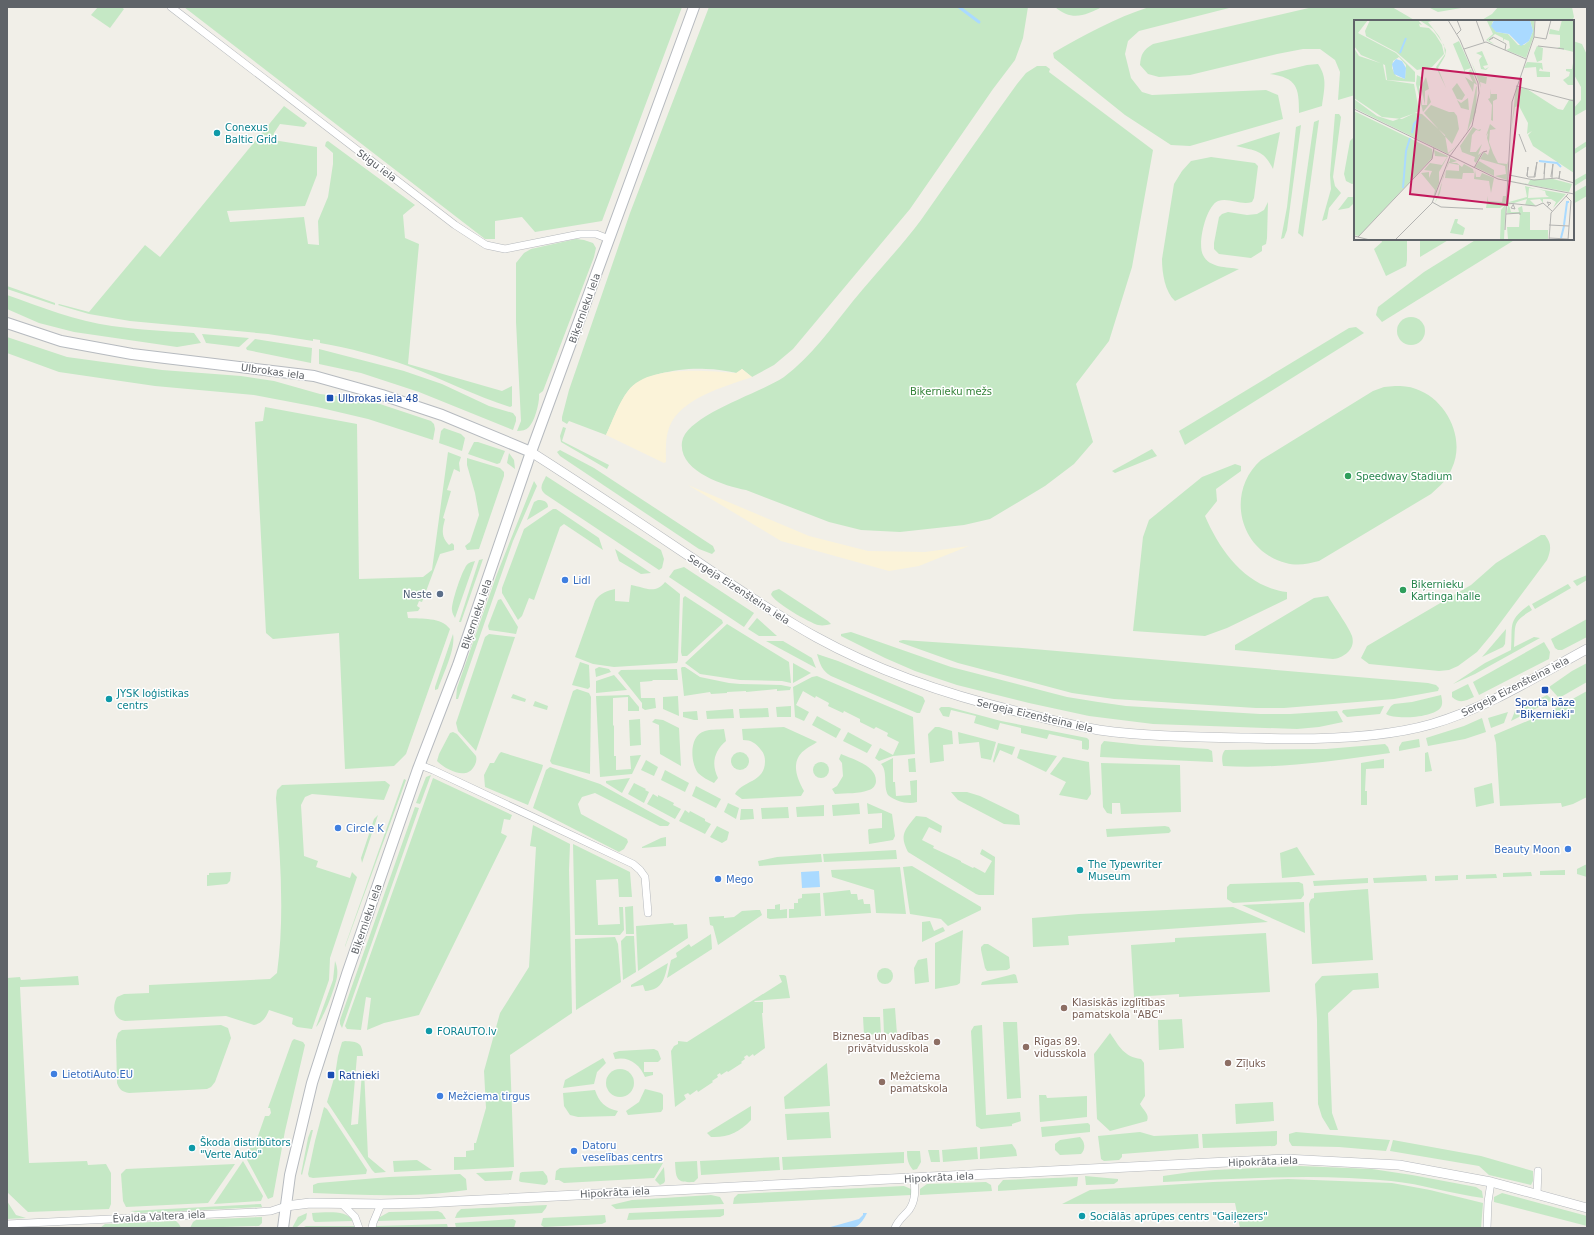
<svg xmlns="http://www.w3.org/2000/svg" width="1594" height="1235" font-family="'DejaVu Sans',sans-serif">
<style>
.green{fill:#c5e8c5}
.sand{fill:#fbf3d9}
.water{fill:#aadaff}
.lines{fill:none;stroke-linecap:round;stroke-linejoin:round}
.stream{stroke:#aadaff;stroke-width:3}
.minor-casing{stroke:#b5b8bc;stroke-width:8}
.tertiary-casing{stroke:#b5b8bc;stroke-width:10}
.secondary-casing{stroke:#b6babf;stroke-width:12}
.minor{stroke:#fff;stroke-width:7}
.tertiary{stroke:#fff;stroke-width:9}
.secondary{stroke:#fff;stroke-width:10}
.culture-dot{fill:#0f9aa8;stroke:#fff;stroke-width:1.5}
.transit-dot{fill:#1a4fb4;stroke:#fff;stroke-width:1.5}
.leisure-dot{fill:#2e9e5b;stroke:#fff;stroke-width:1.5}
.shop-dot{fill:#3f7fe0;stroke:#fff;stroke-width:1.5}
.service-dot{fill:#5c6f8a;stroke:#fff;stroke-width:1.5}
.education-dot{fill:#8d6e63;stroke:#fff;stroke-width:1.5}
.labels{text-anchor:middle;stroke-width:3;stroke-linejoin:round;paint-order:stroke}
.culture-label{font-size:10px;fill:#0d838f;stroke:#fff;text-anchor:start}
.street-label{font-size:10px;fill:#5f6368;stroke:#fff}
.park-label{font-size:10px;fill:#348238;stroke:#fff}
.transit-label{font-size:10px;fill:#164399;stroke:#fff;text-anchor:start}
.leisure-label{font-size:10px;fill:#27864d;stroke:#fff;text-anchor:start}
.shop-label{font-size:10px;fill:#366cbe;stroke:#fff;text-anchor:start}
.service-label{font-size:10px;fill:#4e5e75;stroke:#fff;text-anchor:end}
.education-label{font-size:10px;fill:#785e54;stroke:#fff;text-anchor:start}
.inset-river{fill:none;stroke:#aadaff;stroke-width:2}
.inset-road{fill:none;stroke:#b3b3b1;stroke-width:1}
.view{fill:#c2185b;fill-opacity:0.15;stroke:#c2185b;stroke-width:2}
.inset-edge{fill:none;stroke:#5f6368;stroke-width:2}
</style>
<rect width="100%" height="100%" fill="#f1efe8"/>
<g class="green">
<polygon points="98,7 121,7 124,9 110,28 91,15"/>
<polygon points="184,7 682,7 602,221 535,232 522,217 495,221 495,239 485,239"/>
<path d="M 709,7 L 1028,7 L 1023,38 L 1015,60 L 993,89 L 910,209 L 793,349 L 774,365 L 752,377 L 742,369 L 737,373 C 726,371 716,369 706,369 C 686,367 641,373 628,391 C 620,401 612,423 606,435 L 569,421 L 567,424 L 562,421 L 562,417 L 569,390 L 630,213 Z"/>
<path d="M 1055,7 L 1102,7 C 1086,15 1072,22 1055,7 Z"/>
<path d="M 1149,7 L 1233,7 L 1139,31 L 1128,41 L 1125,54 L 1131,78 L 1142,92 L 1152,95 L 1266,90 L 1278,95 L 1283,119 L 1190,146 L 1171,145 L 1125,115 L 1054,58 L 1053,53 C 1084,35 1115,18 1149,7 Z"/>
<path d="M 1313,7 L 1392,7 L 1416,21 L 1355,21 L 1355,95 L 1338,100 L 1340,72 L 1335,60 L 1320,49 L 1303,49 L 1277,54 L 1190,75 L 1159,77 L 1148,74 L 1140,65 C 1141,54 1143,50 1153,44 Z"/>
<polygon points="1428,7 1467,7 1438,12"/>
<polygon points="1498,7 1572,7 1574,17 1572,21 1480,21 1492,14"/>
<polygon points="1573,41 1582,44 1587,55 1587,109 1573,117 1573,109 1581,100 1581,87 1573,73"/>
<path d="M 1318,64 C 1328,78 1324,90 1322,106 L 1299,113 C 1299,87 1297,78 1270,74 L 1307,65 Z"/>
<path d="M 1037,66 L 1046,66 L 1050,69 L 1049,72 L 1153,150 L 1132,267 L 1109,341 L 1076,384 L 1093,442 L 1074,464 L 1045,486 L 990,519 L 964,525 L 900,532 L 861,530 L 829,522 L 746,490 C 724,486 678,471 682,442 C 686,415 761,393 784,377 C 811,357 832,327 853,301 C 875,274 900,248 921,220 C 953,175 984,129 1017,84 L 1026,73 Z"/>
<path d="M 284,106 L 307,123 L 304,127 L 280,124 L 274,133 L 273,140 L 317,147 L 317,175 L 305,206 L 227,211 L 230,222 L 304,217 L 308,244 L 319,245 L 318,221 L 328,197 L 333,164 L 333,153 L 325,146 L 326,142 L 328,141 L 415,205 L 403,215 L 405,238 L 419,244 L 408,364 L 502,391 L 512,386 L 512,406 L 510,407 C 475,396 442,379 408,366 C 380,356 349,348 320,343 L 320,340 L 313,339 L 313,341 L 268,334 L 130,321 L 89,314 L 58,305 L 59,304 L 89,312 L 145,245 L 160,257 Z"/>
<polygon points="1335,114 1339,114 1341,117 1333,177 1335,186 1341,193 1329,208 1327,219 1322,221 1331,189 1330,175"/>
<polygon points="1319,120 1303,237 1298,233 1314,122"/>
<polygon points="1301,125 1287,230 1284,238 1281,239 1287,207 1296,127"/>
<path d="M 1280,132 L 1273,169 C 1264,150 1256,151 1236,146 Z"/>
<polygon points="1355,136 1355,183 1352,184 1346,181 1344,174 1350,141"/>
<polygon points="1587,141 1587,146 1573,155 1573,150"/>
<path d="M 1211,157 L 1255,163 L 1258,166 L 1254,198 L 1252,202 C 1241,206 1229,197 1218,201 C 1206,206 1197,244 1203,255 C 1209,268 1227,267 1239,269 L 1175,301 C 1165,292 1162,273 1162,259 L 1174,184 L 1182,171 L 1191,161 Z"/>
<polygon points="1587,173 1587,178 1573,187 1573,181"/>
<polygon points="1587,185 1587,196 1573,204 1573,193"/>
<polygon points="1348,197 1355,197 1355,202 1349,208 1338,210"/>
<polygon points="1268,202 1267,238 1266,244 1262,246 1262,251 1251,258 1219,254 1214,249 1214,243 1219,217 1222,214 1228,212 1247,215 1257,214 1264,210"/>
<path d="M 576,239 L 584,240 L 593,243 L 596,248 L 594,257 L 543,391 L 539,394 C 540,401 535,421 529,427 C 526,430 522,431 517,431 L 521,421 L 516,322 L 516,263 L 524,253 L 531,249 Z"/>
<polygon points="1381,239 1407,239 1407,260 1406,266 1386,276 1374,249 1382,242"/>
<polygon points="1420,239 1450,239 1420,257"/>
<polygon points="1477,239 1516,239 1382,322 1376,315 1378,307 1424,272"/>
<polygon points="7,286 55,303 55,305 7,289"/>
<path d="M 7,295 C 41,307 76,321 112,326 C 139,330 167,331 194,333 L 201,343 L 177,347 L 74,332 L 39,323 L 7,309 Z"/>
<circle cx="1411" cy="331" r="14"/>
<polygon points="1356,327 1364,333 1185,445 1179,431 1349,328"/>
<polygon points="202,334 249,338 239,347 206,343"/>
<polygon points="7,337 67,357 162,370 241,376 274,381 320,394 368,400 431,421 434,424 435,429 433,440 368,419 317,407 254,395 155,386 59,372 7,353"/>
<polygon points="255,339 312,348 311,363 247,350 246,348"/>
<polygon points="319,349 404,371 442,384 489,406 513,413 516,417 516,421 513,430 419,392 361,373 319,364"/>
<path d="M 1395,386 C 1402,386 1409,386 1416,389 C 1446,399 1466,438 1452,468 C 1448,479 1440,486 1431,494 L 1319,561 C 1308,564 1297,566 1286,563 C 1239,551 1225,492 1261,460 L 1373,391 L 1384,387 Z"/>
<path d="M 265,407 L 357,424 L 359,579 L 423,577 L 432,570 L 448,452 L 461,457 L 459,463 L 460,472 L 454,469 L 447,490 L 451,491 L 443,518 L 445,519 C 442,530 441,537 449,545 L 452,543 L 454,545 L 454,550 L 440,554 L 422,602 L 419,601 L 417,606 L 420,608 L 418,611 L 407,612 L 408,618 C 422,619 441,617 450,629 L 406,754 L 394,766 L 345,769 L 339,633 L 273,639 L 266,633 L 255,422 L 263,421 Z"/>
<polygon points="563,427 566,428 562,441 609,465 607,469 561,442 560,436"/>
<polygon points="444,428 461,434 465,438 462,451 439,443 441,431"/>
<polygon points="474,442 478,442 505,451 500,463 497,464 468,454"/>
<polygon points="1152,449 1157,456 1115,473 1112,471"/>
<polygon points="560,450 594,468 713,546 715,551 712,554 699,549 560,456 557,452"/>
<polygon points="509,453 514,460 515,469 507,463"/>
<polygon points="467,458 500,468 504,472 504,476 479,549 467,550 465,546 470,542 479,515 475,493 467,465"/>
<path d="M 1235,464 L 1241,466 L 1241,471 L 1216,489 L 1217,501 L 1205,516 C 1220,551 1246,587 1287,592 L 1287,599 L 1227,628 L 1205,636 L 1133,631 L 1143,537 L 1149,520 L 1202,477 Z"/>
<path d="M 546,476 L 661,550 L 664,559 L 662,568 L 659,570 L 545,494 C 538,488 543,483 546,476 Z"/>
<polygon points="534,481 537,486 513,541 458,699 456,699 457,688 497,574"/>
<path d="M 538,500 C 543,500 548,501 548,507 L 527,520 L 534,502 Z"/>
<polygon points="553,509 556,509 599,538 603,550 564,524 560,527 534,600 529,598 522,616 518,620 502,593 502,588 524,529"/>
<path d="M 1541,535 L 1545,535 C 1552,544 1551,550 1547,560 L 1492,634 L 1477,652 L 1458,666 L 1449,670 L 1439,671 L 1369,664 L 1361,658 L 1367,646 L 1471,585 L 1496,563 Z"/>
<polygon points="615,549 651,573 641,574 619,561"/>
<polygon points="483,559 461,622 459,622 479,560"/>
<path d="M 475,561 L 455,618 C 454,616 452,613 452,610 C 451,604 461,574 465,568 C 467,563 471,562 475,561 Z"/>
<polygon points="684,567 754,613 744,627 669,577 674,570"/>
<polygon points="1587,575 1587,580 1577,586 1573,581"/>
<path d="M 665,582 L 680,594 L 678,660 L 677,663 L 614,667 L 593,664 L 575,657 L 595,601 C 600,593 607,591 615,589 L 615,601 L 629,602 L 631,585 C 644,587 655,595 665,582 Z"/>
<polygon points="1568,584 1571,588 1535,609 1532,604"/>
<path d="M 779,589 L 828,621 L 831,624 C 827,625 823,626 818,625 C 810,623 773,602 771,594 L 773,591 Z"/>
<polygon points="685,596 722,620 723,623 687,656 682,656 681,652 683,598"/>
<path d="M 1328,596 C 1333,605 1349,627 1352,636 C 1356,649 1344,658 1333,659 L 1235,650 L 1235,645 L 1314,598 Z"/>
<polygon points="501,599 518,627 516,634 489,630 488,626 498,600"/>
<path d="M 1529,605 L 1532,610 C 1511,623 1516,624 1514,647 L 1534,637 L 1540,638 L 1475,674 L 1453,684 L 1485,663 L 1511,650 C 1513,625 1507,621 1529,605 Z"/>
<polygon points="757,618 777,636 759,636 748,629"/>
<polygon points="1587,619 1587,637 1562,650 1558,650 1555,648 1551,639"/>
<polygon points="727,624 789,662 791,683 782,681 740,680 700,674 685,663"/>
<polygon points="1506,629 1505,644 1503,647 1482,657"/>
<polygon points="851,632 951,667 1067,697 1098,702 1126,706 1260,714 1290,714 1337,711 1343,722 1319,727 1297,729 1238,727 1153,724 1089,716 1029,703 957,685 915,671 885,658 841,636 841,634"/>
<path d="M 453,634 C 456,649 443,674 438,689 L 435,690 L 435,687 Z"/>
<polygon points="489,634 515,637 476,751 458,731 456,723 485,637"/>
<polygon points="903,640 1022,648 1428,683 1436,685 1439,688 1438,691 1394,699 1284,708 1256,708 1114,699 1072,693 1027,681 958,663 899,642 899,641"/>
<polygon points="766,641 783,641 812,658 816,668"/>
<polygon points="1544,642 1550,652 1549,659 1479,695 1473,682"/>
<path d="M 817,654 L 838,661 L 923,697 L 925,701 L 920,713 L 917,713 L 831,676 C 822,671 820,664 817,654 Z"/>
<polygon points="580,662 589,665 590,687 588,689 572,685"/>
<polygon points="793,663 811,673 793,683"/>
<polygon points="1587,663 1587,682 1559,698 1549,687 1572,671"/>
<polygon points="599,667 609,669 611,672 596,677 595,669"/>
<polygon points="682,667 685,667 700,677 729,683 740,684 781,685 791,687 790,690 777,691 777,689 746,692 746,691 727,692 727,693 711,694 710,692 684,696 681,668"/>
<polygon points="677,669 678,680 653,680 652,681 640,682 641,698 655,698 656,708 645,710 642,708 642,703 618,673 621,670"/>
<polygon points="614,675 627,690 596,693 596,681"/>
<polygon points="817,676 913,717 915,754 893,756 879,761 875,758 880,748 893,755 899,742 887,736 888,733 876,727 874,729 860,722 860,719 844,711 843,713 828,706 829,703 816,696 815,698 803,691 796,705 809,712 804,721 795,717 793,687 812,677"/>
<path d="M 1468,684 L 1474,697 C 1465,701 1460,704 1452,697 L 1452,692 Z"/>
<polygon points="577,689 589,693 591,697 590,774 552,764 550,761 573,691"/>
<polygon points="1587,691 1587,797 1573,804 1562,807 1561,803 1500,806 1496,743 1494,735 1549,712"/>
<polygon points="513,694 526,699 525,702 511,698"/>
<polygon points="629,695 639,707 639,711 628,711 628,697 613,698 613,725 614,726 614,756 616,756 616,770 631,769 630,756 641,755 632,774 600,777 596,696"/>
<path d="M 1441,695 C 1442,699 1443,704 1441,707 C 1435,718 1394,720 1386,714 L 1391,706 L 1394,704 L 1412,702 Z"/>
<polygon points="1547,695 1553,700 1511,721 1515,711"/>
<polygon points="678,696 678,697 679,716 663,709 663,697"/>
<polygon points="535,701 548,706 547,710 533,706"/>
<polygon points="791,706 791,717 777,717 776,707"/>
<polygon points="1384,706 1380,714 1347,717 1342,712 1343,710"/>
<polygon points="941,707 949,707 1001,721 1087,738 1089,740 1089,748 1088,750 1082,749 1082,741 1049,734 1047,739 1021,733 1021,728 1000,723 998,730 974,723 976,716 951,710 949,717 943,716 939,709"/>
<polygon points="768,708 769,717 740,718 739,709"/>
<polygon points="733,709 734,718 707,719 706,711"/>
<polygon points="697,711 698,720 694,720 683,717 683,712"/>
<polygon points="1508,712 1504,723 1491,728 1488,718"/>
<polygon points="817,716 841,729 836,738 812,725"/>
<polygon points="1482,718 1486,732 1465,739 1428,746 1426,738 1464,726"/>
<polygon points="640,719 641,745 630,746 629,720"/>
<polygon points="655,719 663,720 679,728 681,766 660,754 659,725 652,722"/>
<path d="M 784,727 L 817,742 C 813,745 810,746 806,749 C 790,760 796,777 804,791 L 801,796 L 742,799 L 735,794 C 743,780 765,783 765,761 C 765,757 764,753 761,750 C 756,743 751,740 743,740 L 742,729 Z"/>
<polygon points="935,727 939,727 952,731 953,744 943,745 944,761 930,763 928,734"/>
<path d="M 724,729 L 726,741 C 714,751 711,764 718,778 L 714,783 C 708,780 702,777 698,773 C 690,762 689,735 705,731 C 710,729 718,730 724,729 Z"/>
<path d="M 453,732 L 457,734 L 476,756 C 477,760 476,764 473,768 C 465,780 445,769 437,761 L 439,754 L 450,733 Z"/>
<polygon points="848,732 872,745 867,753 843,741"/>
<polygon points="958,732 996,742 991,760 981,758 979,742 959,744"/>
<polygon points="1419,739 1420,747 1399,751 1399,747 1402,742"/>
<polygon points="1104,741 1141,745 1208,749 1212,751 1213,762 1100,757 1101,745"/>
<polygon points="998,743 1015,747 1012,755 1000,750 994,763 993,761"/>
<path d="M 1385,744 L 1388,747 L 1390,753 C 1336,761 1278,769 1223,766 C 1222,760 1221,755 1225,750 L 1326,749 Z"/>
<polygon points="1020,749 1057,756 1046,772 1017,758"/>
<circle cx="740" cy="761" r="9"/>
<polygon points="501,752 543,765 542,769 528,805 485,787 484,775 490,763 494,763 499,754"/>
<polygon points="1428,752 1432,771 1425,772 1425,753"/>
<path d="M 841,754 C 852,759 876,765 876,781 C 876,785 873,789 869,790 C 859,794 846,793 835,794 L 832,789 L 837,786 L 843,776 L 842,763 L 839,759 Z"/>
<polygon points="1063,757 1089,762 1091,794 1087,800 1059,795 1066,782 1050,774"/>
<path d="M 893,758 L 893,782 L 895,782 L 896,796 L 911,795 L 910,781 L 917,780 L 917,802 C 908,805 895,801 888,795 C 883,786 888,771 881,764 Z"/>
<polygon points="915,758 916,772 909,772 908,759"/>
<polygon points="1384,759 1384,768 1366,769 1365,791 1367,791 1367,805 1361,805 1361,763"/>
<polygon points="646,760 658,767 654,776 641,770"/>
<circle cx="821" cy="770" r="8"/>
<polygon points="1101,763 1180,765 1181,812 1121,814 1120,803 1112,803 1112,814 1107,813 1103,807"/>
<polygon points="550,767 600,784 670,823 668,826 660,826 595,793 582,797 578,804 581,814 627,839 628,842 624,849 619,852 533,808 546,770"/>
<polygon points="665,770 689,783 685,792 661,780"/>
<polygon points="431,775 421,802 420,804 416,803 426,777"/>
<polygon points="433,778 512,815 510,820 504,819 501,833 507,836 419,1015 384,1023 367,1030 371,998 366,997 361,1030 347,1029 345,1026"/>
<polygon points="630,778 622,793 606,783 606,781"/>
<polygon points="404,779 406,780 345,947 345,946"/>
<path d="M 385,781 L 390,785 L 384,800 L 312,794 L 305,797 L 301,805 L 304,856 L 318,861 L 316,867 L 350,878 L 352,872 L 357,877 L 330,958 L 329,980 L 312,1029 L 297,1027 L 292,1024 L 293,1018 L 269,1010 C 266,1017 263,1023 254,1025 L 226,1016 L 125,1021 C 113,1019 112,1006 117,997 L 124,994 L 149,993 L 149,985 L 270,979 L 277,973 C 285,915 280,857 276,798 L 277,790 L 282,785 Z"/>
<polygon points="634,783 646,789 645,790 649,792 644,803 628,794"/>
<polygon points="1492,783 1494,803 1476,807 1474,788"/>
<polygon points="696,786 721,799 716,808 692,796"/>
<polygon points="951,792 967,792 980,796 1019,815 1020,825 1004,824 958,800"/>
<polygon points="653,794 658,797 658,795 674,803 673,805 681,809 675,819 647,804"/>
<polygon points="728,803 739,808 736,819 724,812"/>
<polygon points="859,803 860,814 833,816 832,805"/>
<polygon points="867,803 892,814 895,836 893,840 869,844 868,830 869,829 882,828 882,813 868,814"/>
<polygon points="824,805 824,816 797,817 796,807"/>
<polygon points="415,807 419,808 342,1028 340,1024 340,1020"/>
<polygon points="788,807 789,818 762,819 761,808"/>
<polygon points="741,809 753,809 754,819 740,820"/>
<polygon points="685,810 689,813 690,811 705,819 705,821 711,824 705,834 679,821"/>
<polygon points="378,815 362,863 361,858 374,819"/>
<path d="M 916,816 L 926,817 L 942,826 L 941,833 L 929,827 L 922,840 L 934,846 L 933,848 L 961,861 L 961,862 L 973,868 L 974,867 L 985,873 L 992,861 L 980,854 L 982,849 L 995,857 L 994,895 L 979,895 L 976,894 L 908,852 C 899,834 905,830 916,816 Z"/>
<polygon points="533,825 570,844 569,870 572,1013 510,1055 514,1167 454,1170 454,1157 466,1157 466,1151 474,1150 474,1143 476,1143 486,1108 484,1071 500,1013 529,967 536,847 530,846"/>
<polygon points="717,826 729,832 727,840 722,843 710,837"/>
<polygon points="1165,826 1169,827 1171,831 1169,833 1107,837 1106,829"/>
<polygon points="666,837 666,846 642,848 642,847 661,838"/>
<polygon points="573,844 630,872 632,897 619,897 618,879 596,880 598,925 620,924 619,907 623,907 624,930 620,935 575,935"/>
<polygon points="1297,847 1315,875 1282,878 1280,853"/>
<polygon points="896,850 897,859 824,862 823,854"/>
<polygon points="821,854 822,862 759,866 758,861 777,857"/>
<polygon points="1587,864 1587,877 1577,874 1577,869"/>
<polygon points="912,866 981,907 981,910 948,926 941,919 910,914 903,867"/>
<polygon points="900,867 906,914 876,913 874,890 832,877 831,870"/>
<polygon points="1565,870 1565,875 1540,875 1540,871"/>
<polygon points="231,872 230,881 227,884 207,886 207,875 209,875 209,873"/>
<polygon points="1531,872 1532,876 1503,877 1503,873"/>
<polygon points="1496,874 1497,878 1466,879 1466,875"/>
<polygon points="1426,875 1427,881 1374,883 1373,878"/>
<polygon points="1458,875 1458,880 1435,881 1435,876"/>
<polygon points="1368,878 1368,883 1314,886 1313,881"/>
<polygon points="1299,882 1303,884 1304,895 1301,899 1233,903 1227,899 1227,887 1230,884"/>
<polygon points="1368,889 1373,960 1312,964 1309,904 1311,899 1314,898 1314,893"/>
<polygon points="850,890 851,894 857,894 858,900 863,899 864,904 870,904 871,913 825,916 823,893"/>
<polygon points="820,893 821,916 789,918 789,909 794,909 794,903 798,903 798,899 802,898 802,894"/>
<polygon points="1304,902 1305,933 1242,905"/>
<polygon points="780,904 780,910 787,909 787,918 770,919 767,918 767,909 775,909 775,905"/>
<polygon points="633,906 634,934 626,934 625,907"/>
<polygon points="1233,907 1268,922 1068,936 1069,945 1033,947 1032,918 1079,914"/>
<polygon points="756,910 760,910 762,915 718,945 713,926 710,925 709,917 724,916 724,918 734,917 742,911"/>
<polygon points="930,921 934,931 943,927 945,931 922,942 922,922"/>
<polygon points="673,923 674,925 687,924 688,938 638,971 636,926"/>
<polygon points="963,930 960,983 957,985 935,989 935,943"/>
<polygon points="1266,933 1270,992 1179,997 1179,994 1134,997 1131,945 1175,942 1175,938"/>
<polygon points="711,934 712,949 667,978 671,960 677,957 676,953 689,944 691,947"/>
<polygon points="626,936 634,936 636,972 623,980 621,941"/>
<polygon points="615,937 618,944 621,982 576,1010 575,939"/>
<polygon points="984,944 988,944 1009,957 1010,968 1007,970 987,971 985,968 981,950 981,947"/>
<polygon points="927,958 929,982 915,984 914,968 918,960"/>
<path d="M 335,961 C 337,966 338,971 337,977 C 335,988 323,1020 316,1027 L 333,980 Z"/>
<path d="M 668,963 C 665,977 663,990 645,991 L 643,985 L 631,987 L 631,985 Z"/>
<circle cx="885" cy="976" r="8"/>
<polygon points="1378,973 1379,988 1353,990 1328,1013 1332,1113 1338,1130 1330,1130 1322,1117 1318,1104 1317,1020 1315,984 1322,976"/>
<polygon points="1014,974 1016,975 1018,983 981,985 982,982"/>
<polygon points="779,975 784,975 786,976 790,998 754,1001 755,1002 763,1002 763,1013 762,1013 765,1048 754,1056 753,1054 749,1057 747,1055 744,1057 745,1059 741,1062 742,1063 728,1072 727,1071 721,1075 720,1073 717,1075 718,1077 712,1081 713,1082 698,1092 697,1090 690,1095 688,1093 684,1095 686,1099 675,1107 671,1051 674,1046 678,1044 678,1041 687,1042 782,982"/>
<polygon points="78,976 79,985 20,987 29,1163 87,1161 88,1165 106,1164 111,1173 111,1204 109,1209 28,1212 7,1192 7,978 20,977 21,980"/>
<polygon points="895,1008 897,1034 884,1034 883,1009"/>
<polygon points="863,1017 880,1017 881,1034 864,1035"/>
<polygon points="1182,1019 1184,1048 1159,1050 1158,1020"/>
<polygon points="1003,1022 1017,1022 1021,1098 1007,1099"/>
<path d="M 221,1025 L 228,1028 L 231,1038 L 215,1082 L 211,1087 L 207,1089 L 129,1093 C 122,1092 119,1089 117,1083 L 116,1040 L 118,1033 L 122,1030 Z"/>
<polygon points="982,1025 986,1115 1020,1112 1021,1121 1012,1124 1012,1126 981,1129 976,1126 971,1031 974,1026"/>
<path d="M 1110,1033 C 1119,1046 1124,1057 1141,1059 L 1144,1063 L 1145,1096 L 1140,1104 C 1143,1110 1150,1114 1147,1121 L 1110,1131 L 1097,1119 L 1094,1054 Z"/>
<polygon points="294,1039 303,1042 305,1045 285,1131 273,1197 268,1199 245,1156 258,1136 265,1116 269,1116 271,1113 270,1108 268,1108 292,1041"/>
<path d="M 345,1041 C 358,1042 362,1042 363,1056 L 357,1056 L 351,1125 L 358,1124 L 362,1072 L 364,1069 L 368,1157 L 386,1172 L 375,1173 L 372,1170 L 327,1102 L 335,1075 L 338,1056 L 342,1042 Z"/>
<path d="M 654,1049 L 658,1051 L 661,1059 L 658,1062 L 644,1062 L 644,1072 L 653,1072 L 653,1075 L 645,1077 C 640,1065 630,1056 615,1059 L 613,1053 L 619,1051 Z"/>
<polygon points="603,1058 606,1063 597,1072 594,1084 563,1088 565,1080"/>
<polygon points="827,1063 830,1106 785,1109 784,1097"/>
<circle cx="620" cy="1083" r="14"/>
<polygon points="645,1089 661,1093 663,1095 663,1109 661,1112 628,1115 626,1111 639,1102"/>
<path d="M 595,1090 C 599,1102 605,1108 618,1111 L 615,1116 L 578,1117 L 570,1115 L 564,1106 L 563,1093 Z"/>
<polygon points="1039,1095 1046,1095 1047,1098 1087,1096 1087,1117 1040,1122"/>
<polygon points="1273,1102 1274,1121 1236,1124 1235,1104"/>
<path d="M 751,1106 L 751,1120 C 740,1132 727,1138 711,1137 L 707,1133 Z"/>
<polygon points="324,1107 327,1109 367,1170 366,1174 313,1178 309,1177 308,1174 315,1141"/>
<polygon points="829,1112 831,1138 787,1140 785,1114"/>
<polygon points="1088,1123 1090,1125 1090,1132 1042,1137 1041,1127"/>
<polygon points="311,1130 313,1130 302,1175 301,1174 308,1138"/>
<polygon points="1277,1131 1277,1144 1275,1146 1203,1148 1202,1134"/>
<polygon points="1140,1132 1154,1136 1198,1134 1199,1148 1122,1154 1122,1157 1119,1160 1104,1161 1101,1159 1098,1136"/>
<polygon points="1296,1132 1390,1140 1386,1151 1339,1147 1292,1146 1289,1141 1289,1134"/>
<path d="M 1080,1137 C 1085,1142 1086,1149 1081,1154 L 1060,1155 L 1055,1150 L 1055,1144 L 1060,1140 Z"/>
<polygon points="1393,1140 1481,1156 1533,1171 1533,1181 1531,1185 1489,1175 1479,1166 1390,1151"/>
<polygon points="1012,1144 1016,1150 1017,1156 980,1159 980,1147"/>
<polygon points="977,1147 978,1159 943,1162 942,1150"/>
<polygon points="928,1150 939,1150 940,1162 931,1162"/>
<path d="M 907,1151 L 920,1151 L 921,1162 L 917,1169 L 913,1170 C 908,1164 907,1159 907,1151 Z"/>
<polygon points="904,1152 904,1163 783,1170 782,1157"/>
<polygon points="779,1157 780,1170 701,1175 700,1161"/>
<polygon points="417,1160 432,1170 394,1172 393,1161"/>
<polygon points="243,1161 263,1196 261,1201 214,1204"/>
<path d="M 697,1161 L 698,1178 L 694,1182 C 676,1183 676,1179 675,1162 Z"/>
<polygon points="663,1163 654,1178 564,1183 559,1180 555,1180 556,1171 560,1168"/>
<polygon points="235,1164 208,1203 126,1207 123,1201 121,1174 126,1169"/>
<path d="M 1300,1166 L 1372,1169 L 1412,1175 L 1476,1187 L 1482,1191 L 1483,1198 C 1452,1194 1422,1184 1391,1181 C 1315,1173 1239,1179 1163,1182 L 1163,1176 L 1191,1172 L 1215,1170 Z"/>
<polygon points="664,1167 665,1181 664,1183 660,1185 655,1180"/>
<polygon points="513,1171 511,1180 485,1181 476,1173"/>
<polygon points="543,1171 547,1176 548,1182 545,1185 521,1182 519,1181 520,1173 522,1172"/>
<path d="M 460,1174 L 466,1179 L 467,1190 C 416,1198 364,1195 313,1193 L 313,1185 L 318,1183 L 389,1177 Z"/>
<polygon points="1085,1176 1118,1179 1118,1181 1114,1184 1086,1185"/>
<polygon points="1078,1177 1077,1186 998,1191 998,1186 1003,1180"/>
<polygon points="1288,1179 1392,1183 1430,1190 1483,1203 1481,1228 1240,1228 1235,1203 1062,1204 1090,1190 1213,1182"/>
<polygon points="986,1182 991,1185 992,1191 920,1195 920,1189 927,1184"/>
<polygon points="904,1186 911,1189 911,1195 733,1204 734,1198 738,1194"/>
<polygon points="1502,1193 1587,1216 1587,1226 1494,1202 1494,1197"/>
<polygon points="711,1195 720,1197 724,1204 616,1209 611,1205 632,1200"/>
<polygon points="7,1201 16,1215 26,1218 7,1219"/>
<polygon points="261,1204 262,1207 141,1213 130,1211"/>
<polygon points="547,1205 546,1208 542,1213 455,1218 457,1213 461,1209"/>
<polygon points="724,1209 724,1215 720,1217 627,1220 629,1213"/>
<polygon points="438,1211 442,1213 446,1219 377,1221 380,1217 389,1212"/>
<polygon points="307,1213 306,1219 296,1228 292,1228 298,1217"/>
<path d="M 312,1213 C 324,1213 346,1209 353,1221 L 315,1222 L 313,1220 Z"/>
<polygon points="605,1215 606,1222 602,1224 544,1227 541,1225 543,1218"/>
<polygon points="262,1217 262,1223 259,1226 190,1228 193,1222 196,1220"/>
<polygon points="513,1219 516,1221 514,1228 456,1228 455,1223"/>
<polygon points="176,1221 179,1224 181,1228 100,1228 105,1224"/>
<polygon points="447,1224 448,1228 376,1228 376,1226"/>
<polygon points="306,1226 355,1226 356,1228 302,1228"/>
</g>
<g class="sand">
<path d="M 742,369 L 752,377 C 724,387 680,398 669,428 C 665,439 666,450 666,462 L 664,463 L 606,435 C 612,422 619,402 628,391 C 647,364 708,371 736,373 Z"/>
<polygon points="688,485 809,536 868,551 925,552 969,546 919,566 889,571 781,541"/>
</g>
<g class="water">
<polygon points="819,871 820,887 802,888 801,872"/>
<path d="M 863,1213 L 867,1213 C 857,1234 848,1228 827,1228 L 859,1219 L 863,1215 Z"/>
</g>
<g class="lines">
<polyline class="stream" points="959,7 979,22"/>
<g class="minor-casing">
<g id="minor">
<polyline points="171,7 455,225 486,245 505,249 580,234 596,234 609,239"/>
<polyline points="420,765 433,770 633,864 640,870 645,877 648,913"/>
<polyline points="1537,1194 1538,1171"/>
<polyline points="342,1204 355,1217 359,1228"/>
<polyline points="7,1224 257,1212 271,1211 286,1206"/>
<polyline points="372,1228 373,1223 381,1204"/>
<path d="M 895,1228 C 898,1220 904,1216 909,1210 C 916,1200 915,1190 914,1178"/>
<polyline points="1487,1228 1488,1202 1491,1182"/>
</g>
</g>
<g class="tertiary-casing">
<g id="tertiary">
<path d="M 531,452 C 581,484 631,517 680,550 C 725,580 769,611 816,637 C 883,674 957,698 1032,715 C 1054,721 1077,726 1099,730 C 1149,737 1199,737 1249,738 C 1305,740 1377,740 1432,724 C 1487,708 1537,676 1587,649"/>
<polyline points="286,1206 310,1203 381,1204 420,1203 1285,1159 1399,1165 1491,1182 1587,1208"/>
</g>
</g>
<g class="secondary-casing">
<g id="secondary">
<polyline points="7,323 61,341 132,354 314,376 382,395 442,415 531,452"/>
<polyline points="283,1228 290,1175 312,1083 347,974 418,769 458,665 531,452 694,7"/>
</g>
</g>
<use href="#minor" class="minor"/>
<use href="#tertiary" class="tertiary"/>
<use href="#secondary" class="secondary"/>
</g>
<g class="culture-dot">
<circle cx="217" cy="133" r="4"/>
<circle cx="109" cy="699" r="4"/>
<circle cx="1080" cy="870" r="4"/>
<circle cx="429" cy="1031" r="4"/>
<circle cx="192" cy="1148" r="4"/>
<circle cx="1082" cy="1216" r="4"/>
</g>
<g class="transit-dot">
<rect x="326" y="394" width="8" height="8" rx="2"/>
<rect x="1541" y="686" width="8" height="8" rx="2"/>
<rect x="327" y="1071" width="8" height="8" rx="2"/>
</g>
<g class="leisure-dot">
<circle cx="1348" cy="476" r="4"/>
<circle cx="1403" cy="590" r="4"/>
</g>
<g class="shop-dot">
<circle cx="565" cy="580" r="4"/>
<circle cx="338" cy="828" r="4"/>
<circle cx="1568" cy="849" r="4"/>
<circle cx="718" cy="879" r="4"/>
<circle cx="54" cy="1074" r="4"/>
<circle cx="440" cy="1096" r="4"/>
<circle cx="574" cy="1151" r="4"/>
</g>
<circle class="service-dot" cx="440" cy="594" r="4"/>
<g class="education-dot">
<circle cx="1064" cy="1008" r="4"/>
<circle cx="937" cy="1042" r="4"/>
<circle cx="1026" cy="1047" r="4"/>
<circle cx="1228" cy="1063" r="4"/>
<circle cx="882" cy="1082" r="4"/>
</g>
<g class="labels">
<g class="culture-label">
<text x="225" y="131">Conexus<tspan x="225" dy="12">Baltic Grid</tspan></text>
<text x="117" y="697">JYSK loģistikas<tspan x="117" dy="12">centrs</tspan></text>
<text x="1088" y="868">The Typewriter<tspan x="1088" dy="12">Museum</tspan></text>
<text x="437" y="1035">FORAUTO.lv</text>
<text x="200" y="1146">Škoda distribūtors<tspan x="200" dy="12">"Verte Auto"</tspan></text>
<text x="1090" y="1220">Sociālās aprūpes centrs "Gaiļezers"</text>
</g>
<g class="street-label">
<text transform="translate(377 165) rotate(37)" y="4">Stigu iela</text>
<text transform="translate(584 308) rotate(-70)" y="4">Biķernieku iela</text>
<text transform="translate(273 371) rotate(8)" y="4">Ulbrokas iela</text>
<text transform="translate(739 589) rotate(33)" y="4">Sergeja Eizenšteina iela</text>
<text transform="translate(476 614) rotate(-71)" y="4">Biķernieku iela</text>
<text transform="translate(1515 686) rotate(-27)" y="4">Sergeja Eizenšteina iela</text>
<text transform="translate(1035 715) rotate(13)" y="4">Sergeja Eizenšteina iela</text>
<text transform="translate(366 919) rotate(-71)" y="4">Biķernieku iela</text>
<text transform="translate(1263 1161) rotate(-2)" y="4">Hipokrāta iela</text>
<text transform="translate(939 1177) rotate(-3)" y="4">Hipokrāta iela</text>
<text transform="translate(615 1192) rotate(-3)" y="4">Hipokrāta iela</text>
<text transform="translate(159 1216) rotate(-3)" y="4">Ēvalda Valtera iela</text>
</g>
<g class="park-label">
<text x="951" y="395">Biķernieku mežs</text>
</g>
<g class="transit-label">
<text x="338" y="402">Ulbrokas iela 48</text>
<text x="1545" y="706" text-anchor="middle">Sporta bāze<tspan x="1545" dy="12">"Biķernieki"</tspan></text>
<text x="339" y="1079">Ratnieki</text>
</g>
<g class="leisure-label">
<text x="1356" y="480">Speedway Stadium</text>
<text x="1411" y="588">Biķernieku<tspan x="1411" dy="12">Kartinga halle</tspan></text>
</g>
<g class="shop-label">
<text x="573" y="584">Lidl</text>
<text x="346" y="832">Circle K</text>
<text x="1560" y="853" text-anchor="end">Beauty Moon</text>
<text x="726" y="883">Mego</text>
<text x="62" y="1078">LietotiAuto.EU</text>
<text x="448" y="1100">Mežciema tirgus</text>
<text x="582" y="1149">Datoru<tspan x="582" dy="12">veselības centrs</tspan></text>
</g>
<g class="service-label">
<text x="432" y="598">Neste</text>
</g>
<g class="education-label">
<text x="1072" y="1006">Klasiskās izglītības<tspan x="1072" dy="12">pamatskola "ABC"</tspan></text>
<text x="929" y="1040" text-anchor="end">Biznesa un vadības<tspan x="929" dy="12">privātvidusskola</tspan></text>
<text x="1034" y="1045">Rīgas 89.<tspan x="1034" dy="12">vidusskola</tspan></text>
<text x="1236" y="1067">Zīļuks</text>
<text x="890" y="1080">Mežciema<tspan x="890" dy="12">pamatskola</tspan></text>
</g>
</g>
<g transform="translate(1354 20)">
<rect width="220" height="220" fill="#f1efe8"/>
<path d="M 0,0 L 14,0 L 4,13 L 42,33 L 61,52 L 61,62 L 33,60 L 31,45 L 7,35 L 0,26 ZM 45,37 L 52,45 L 51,59 L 42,56 L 38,48 L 39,41 ZM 16,0 L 64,0 L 68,5 L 65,4 L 66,7 L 75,8 L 81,14 L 88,25 L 90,34 L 78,47 L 63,50 L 42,32 L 12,16 L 11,11 ZM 65,0 L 82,0 L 74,2 L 85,16 L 92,30 L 91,36 L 84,48 L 92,68 L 82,47 L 91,34 L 90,25 L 79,9 ZM 140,0 L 138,3 L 142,12 L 154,14 L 164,25 L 170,25 L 175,21 L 179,11 L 176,0 L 180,0 L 180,15 L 172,38 L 152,30 L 156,28 L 155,21 L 150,19 L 149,22 L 149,18 L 141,14 L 134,20 L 140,24 L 131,21 L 137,23 L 132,20 L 139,14 L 133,1 ZM 208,0 L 220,0 L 220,32 L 203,28 L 206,27 L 206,15 L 195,14 L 196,9 L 205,11 ZM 105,21 L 117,48 L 111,50 L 111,53 L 99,24 ZM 183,26 L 189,28 L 188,40 L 183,42 L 180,33 ZM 0,28 L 5,36 L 29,44 L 32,60 L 60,64 L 65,91 L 48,99 L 28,97 L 0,78 ZM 128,31 L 134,45 L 129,46 L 131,49 L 135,47 L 132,50 L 127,49 L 125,40 L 128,36 L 122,33 ZM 220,37 L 220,65 L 214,65 L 209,60 L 215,56 L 216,52 L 212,51 L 212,49 L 218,49 ZM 117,41 L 123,55 L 133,57 L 132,64 L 126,62 L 127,68 ZM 173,42 L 188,43 L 189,50 L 186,48 L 185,51 L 196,52 L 196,57 L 183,57 L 182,47 L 170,48 ZM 117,49 L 123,65 L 120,63 L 119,72 L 111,57 L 119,62 L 114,52 ZM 63,55 L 69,58 L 65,67 L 68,85 L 73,85 L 74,74 L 77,82 L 69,92 L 62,64 ZM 72,57 L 75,69 L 71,71 L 71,85 L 67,67 ZM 103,63 L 111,75 L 108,80 L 103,79 L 98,69 ZM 123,66 L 122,92 L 113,112 L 122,67 ZM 162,67 L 173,69 L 204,89 L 209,90 L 215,80 L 220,79 L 220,153 L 179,126 L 174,115 L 178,111 L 173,114 L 174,103 L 165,86 L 161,87 L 157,111 ZM 137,69 L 137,74 L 143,74 L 143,79 L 139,81 L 139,101 L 137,100 L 138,85 L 134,79 L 136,78 ZM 114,78 L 115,90 L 107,88 L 103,80 L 107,83 ZM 0,79 L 23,96 L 39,101 L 61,93 L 68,94 L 91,115 L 94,133 L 106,123 L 94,134 L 0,88 ZM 77,85 L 95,92 L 100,92 L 103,96 L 105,109 L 98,124 L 70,93 ZM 0,91 L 78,129 L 79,137 L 5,216 L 0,215 ZM 136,104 L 142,109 L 136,110 L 135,122 L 139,133 L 137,129 L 144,143 L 153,144 L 154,141 L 153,160 L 141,156 L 152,154 L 151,146 L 126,139 L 130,132 L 134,135 L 136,128 L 133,118 L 134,113 L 132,116 ZM 119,107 L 124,110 L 127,109 L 126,111 L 122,110 L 118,115 L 116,132 L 122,132 L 128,124 L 124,135 L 128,132 L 122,143 L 120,141 L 121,137 L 108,132 L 106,126 ZM 80,130 L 94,136 L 85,152 L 85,163 L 79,179 L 81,170 L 67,153 L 75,152 L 75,158 L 78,151 L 70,150 L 76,143 L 88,145 L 93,137 L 81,136 ZM 96,138 L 103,141 L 97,143 L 103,143 L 108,147 L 110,144 L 119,149 L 120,153 L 109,153 L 108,159 L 91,158 L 92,150 L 105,151 L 105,145 L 95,143 L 89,157 L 86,173 L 81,183 L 95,141 L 96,142 ZM 125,141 L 140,150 L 140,156 L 121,147 ZM 121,150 L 122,157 L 126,157 L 128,153 L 140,158 L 137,173 L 135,161 L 120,159 ZM 157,156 L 157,161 L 174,164 L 176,160 L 199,159 L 218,164 L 215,172 L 155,161 ZM 171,166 L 182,169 L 175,168 L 174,178 L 195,177 L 192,175 L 191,171 L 184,169 L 212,174 L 199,188 L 202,182 L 197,179 L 189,179 L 189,183 L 186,179 L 176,180 L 182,186 L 171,185 L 173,179 L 160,183 L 153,182 L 154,178 L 155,182 L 173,177 ZM 134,176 L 134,181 L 148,182 L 149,176 L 152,176 L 150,220 L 146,220 L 147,190 L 151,185 L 146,188 L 132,188 ZM 154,184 L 158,185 L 155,185 L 157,192 L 165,192 L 164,188 L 168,186 L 169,192 L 176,192 L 176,210 L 194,210 L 194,220 L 154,219 L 153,207 L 165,207 L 166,194 L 153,193 ZM 101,199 L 104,199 L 103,203 L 111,208 L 109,215 L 96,213 Z" fill="#c5e8c5" fill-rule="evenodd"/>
<path d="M 140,0 L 176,0 L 179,11 L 175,21 L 167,26 L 155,14 L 142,12 L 137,6 ZM 42,39 L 48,41 L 52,48 L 51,59 L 40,54 L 38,44 Z" fill="#aadaff"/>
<path class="inset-river" d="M 46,33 L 52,18M 58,113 L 60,104 L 66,97M 185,141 L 203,143 L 207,147M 49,168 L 52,131 L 56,118M 210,205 L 213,182 L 215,182M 207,218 L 210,206"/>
<path class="inset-road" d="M 94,0 L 106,20 L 124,63 L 125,73 L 118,106 L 96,136M 103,0 L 107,10 L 103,14M 122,0 L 130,22M 180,17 L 192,19 L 197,0M 139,18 L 135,20 L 139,17 L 152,24 L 151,30M 184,26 L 210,29M 110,29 L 132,22 L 172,39M 162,66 L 220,81M 0,89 L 144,159 L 220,174M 165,114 L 172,132M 120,148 L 129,132 L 133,131M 190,154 L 191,143 L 190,159M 155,155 L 180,160 L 203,158 L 220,163M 173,156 L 174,157 L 181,157 L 183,142 L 180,157M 173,156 L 174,147 L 173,156M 197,157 L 197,156 L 199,144 L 198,158M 205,159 L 206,151 L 205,158M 212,176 L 217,181 L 214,220M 78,182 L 87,187 L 129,189M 153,183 L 182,186 L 189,183 L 198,191M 159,184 L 161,189 L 157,188 L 159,185M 193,187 L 197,183 L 193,182 L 195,185M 152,194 L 166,193 L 166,195M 195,205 L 215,206M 151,210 L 158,82 L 180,17 L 181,0M 0,216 L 16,220M 4,217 L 78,139 L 80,128M 195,218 L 214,219M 41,220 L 78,183 L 96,136M 195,220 L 197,193 L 214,174"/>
<path class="view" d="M 69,48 L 167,59 L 153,185 L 56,174 Z"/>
<rect width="220" height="220" class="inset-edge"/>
</g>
<rect width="1594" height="1235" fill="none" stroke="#5f6368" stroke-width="16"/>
</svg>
